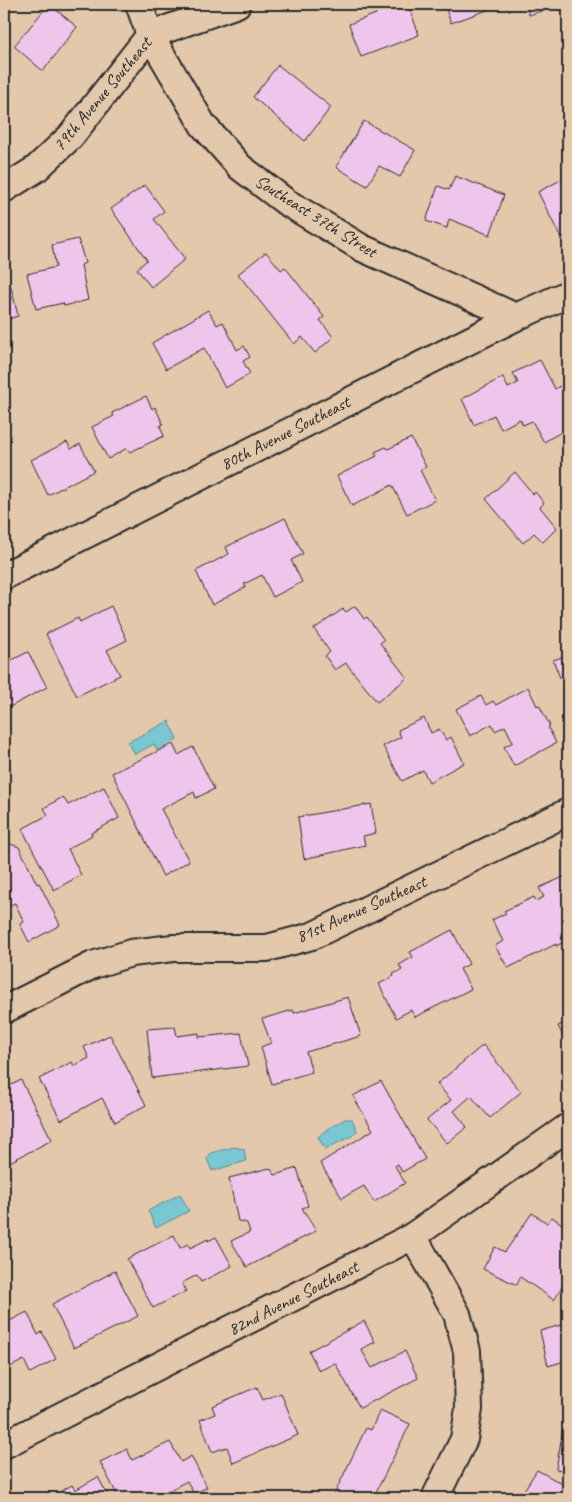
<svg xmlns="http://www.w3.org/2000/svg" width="572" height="1502" font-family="Caveat,sans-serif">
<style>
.water{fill:#78c7d3;stroke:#598990}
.building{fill:#f0c5ec;stroke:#2b2b2b}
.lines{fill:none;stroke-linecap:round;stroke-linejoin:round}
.street-casing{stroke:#2b2b2b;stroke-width:30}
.street{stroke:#e4c8ac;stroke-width:26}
.labels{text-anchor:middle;stroke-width:4;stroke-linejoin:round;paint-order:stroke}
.street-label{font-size:18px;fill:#2b2b2b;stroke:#e4c8ac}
</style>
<rect width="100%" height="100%" fill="#e4c8ac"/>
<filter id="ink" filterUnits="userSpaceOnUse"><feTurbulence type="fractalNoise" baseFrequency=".02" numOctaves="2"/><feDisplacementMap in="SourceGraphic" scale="10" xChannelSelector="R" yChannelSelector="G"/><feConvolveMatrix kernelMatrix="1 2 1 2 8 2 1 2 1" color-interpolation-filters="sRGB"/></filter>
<g filter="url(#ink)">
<g class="water">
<polygon points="169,721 177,739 157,750 154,744 135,754 128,742"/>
<polygon points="345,1119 352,1119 357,1131 352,1136 325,1149 318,1137 327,1129"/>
<polygon points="234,1147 244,1149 246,1161 212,1171 207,1159 211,1153"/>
<polygon points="180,1194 189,1211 156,1228 148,1211"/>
</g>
<g class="building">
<polygon points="49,4 77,27 43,71 14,46"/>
<polygon points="395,4 408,4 419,35 361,57 349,24 376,14 375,11"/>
<polygon points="444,4 504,4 451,23"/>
<polygon points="526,4 556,4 557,6 529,15"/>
<polygon points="278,65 331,107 305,141 253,97"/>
<polygon points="4,83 12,92 4,99"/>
<polygon points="364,121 415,150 400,177 379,166 367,186 336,167"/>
<polygon points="455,176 504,195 490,235 449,219 447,228 426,221 438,186 449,190"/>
<polygon points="568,176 568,234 561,238 538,192"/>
<polygon points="145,185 164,211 154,219 185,259 151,287 137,269 147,260 111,209"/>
<polygon points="78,239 85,263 81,265 88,300 64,306 63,303 36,309 27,274 56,267 52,245"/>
<polygon points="266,252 281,270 285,267 324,317 320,320 333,337 315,353 302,337 294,344 238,274"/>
<polygon points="11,287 18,316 4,320 4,288"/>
<polygon points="208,310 217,325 223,322 237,350 244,346 250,357 243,361 250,374 225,388 204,348 166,369 152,343"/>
<polygon points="540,360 555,389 560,386 568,403 562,406 568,417 568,428 544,442 532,421 523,425 520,419 501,429 494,415 474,425 462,399 503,377 508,388 518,383 513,373"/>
<polygon points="146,396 152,409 155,407 163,424 160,426 164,436 130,452 127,448 108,459 92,427 114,416 112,413"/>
<polygon points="411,438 426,467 420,470 435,500 407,514 392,485 352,506 337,476 377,456 375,452 386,447 388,449"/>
<polygon points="67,442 71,449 80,444 94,471 48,495 31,460"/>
<polygon points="515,472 533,494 535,492 544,503 540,507 557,528 543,542 534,533 523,543 486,499"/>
<polygon points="4,499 10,511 4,515"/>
<polygon points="285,518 303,554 291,560 302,582 273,597 262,575 244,584 246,587 212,605 196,571 229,554 226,547"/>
<polygon points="111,606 127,640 107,650 120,675 77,696 46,634 78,618 80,622"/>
<polygon points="355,606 364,619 367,617 384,640 380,643 407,678 377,702 346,663 335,670 325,656 330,652 314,629 343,609 346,612"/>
<polygon points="28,652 47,687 4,710 4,664"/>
<polygon points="568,655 568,678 561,680 553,660"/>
<polygon points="528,687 537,706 539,705 550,726 548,727 556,743 514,766 504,747 513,742 505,726 495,731 492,724 470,736 456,709 481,696 486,705 493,701 496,705"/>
<polygon points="424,718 431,733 439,729 446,740 451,737 464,763 429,782 423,770 402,781 383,746 401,737 398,730"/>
<polygon points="173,744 178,755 193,747 214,789 196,798 194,792 161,809 189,861 163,876 112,773"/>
<polygon points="104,787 119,818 91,833 92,835 68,849 81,875 54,890 22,829 48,815 44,808 63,797 68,805"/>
<polygon points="371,804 376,833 363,836 365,845 304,859 298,817"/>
<polygon points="10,844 19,847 37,884 39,883 60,925 29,942 20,924 24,922 15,903 4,908 4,848"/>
<polygon points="568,875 568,940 556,946 556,944 508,968 495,946 503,941 492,920 506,913 504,911 534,897 536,901 544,897 539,888"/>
<polygon points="452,930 469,964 460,969 471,989 415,1017 411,1010 396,1018 379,984 394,976 393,974 402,970 399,965 413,957 410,952"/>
<polygon points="348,997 361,1036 306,1052 312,1072 272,1084 261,1047 271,1043 262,1019 293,1010 294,1013"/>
<polygon points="568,1021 568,1046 558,1026"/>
<polygon points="175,1027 177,1036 199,1033 199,1037 241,1033 248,1066 152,1078 147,1029"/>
<polygon points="110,1035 146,1105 115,1122 102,1098 61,1120 39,1079 72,1062 74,1066 89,1058 84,1047"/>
<polygon points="483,1045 521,1092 490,1118 471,1096 454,1111 467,1127 447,1143 427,1120 451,1100 437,1084"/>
<polygon points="21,1080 52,1140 4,1165 4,1107 7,1105 4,1098 4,1089"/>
<polygon points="381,1081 425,1159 402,1172 398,1164 395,1166 405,1183 374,1202 364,1186 342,1198 320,1163 373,1130 353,1096"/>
<polygon points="270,1168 275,1175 297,1168 308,1206 302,1208 316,1231 247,1267 231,1241 250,1232 247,1223 238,1221 229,1178"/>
<polygon points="532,1213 547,1223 552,1217 568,1228 568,1277 554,1300 520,1277 517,1285 483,1269 495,1247 505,1252"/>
<polygon points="174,1235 180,1248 188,1244 190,1248 208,1239 208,1241 216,1237 232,1266 201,1282 197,1275 182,1283 186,1291 153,1308 127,1259"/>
<polygon points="115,1271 138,1316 74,1348 52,1304"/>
<polygon points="27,1312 38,1335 42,1332 56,1359 30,1373 24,1360 4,1370 4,1324"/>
<polygon points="364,1321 375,1342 361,1349 372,1368 405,1351 418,1378 360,1408 335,1363 319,1371 309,1351"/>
<polygon points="568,1323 568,1360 548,1366 540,1331"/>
<polygon points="257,1387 263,1400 281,1393 298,1435 233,1463 227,1447 212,1452 200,1420 215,1414 212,1406"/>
<polygon points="568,1401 568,1471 556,1469"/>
<polygon points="380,1410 410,1424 373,1498 341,1498 334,1495 366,1428 371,1430"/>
<polygon points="170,1442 181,1462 191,1456 207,1487 194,1494 187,1481 168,1491 172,1498 119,1498 100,1462 127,1449 132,1460"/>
<polygon points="537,1470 568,1487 568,1498 519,1498"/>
<polygon points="98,1477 109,1498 59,1498 64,1496 61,1491 72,1485 75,1490"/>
</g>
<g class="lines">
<g class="street-casing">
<g id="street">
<polyline points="139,4 150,35 203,125 240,167 286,202 362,248 516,317"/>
<polyline points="4,189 36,169 71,136 150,35 237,4"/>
<polyline points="4,576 516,317 568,294"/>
<polyline points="4,1010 93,965 131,953 173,948 267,948 312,936 568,812"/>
<polyline points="413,1236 457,1314 467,1351 469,1409 464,1439 435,1498"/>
<polyline points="4,1445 413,1236 568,1127"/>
</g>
</g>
<use href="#street" class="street"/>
</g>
</g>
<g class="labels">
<g class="street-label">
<text transform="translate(102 94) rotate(-50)" y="6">79th Avenue Southeast</text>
<text transform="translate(316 216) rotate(32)" y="6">Southeast 37th Street</text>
<text transform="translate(285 433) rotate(-27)" y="6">80th Avenue Southeast</text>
<text transform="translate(361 909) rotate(-24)" y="6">81st Avenue Southeast</text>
<text transform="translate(293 1298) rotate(-27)" y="6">82nd Avenue Southeast</text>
</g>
</g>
<rect width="572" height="1502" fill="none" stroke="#e4c8ac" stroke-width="20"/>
<rect x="10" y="10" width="552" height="1482" fill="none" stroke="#2b2b2b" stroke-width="2" filter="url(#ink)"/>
</svg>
